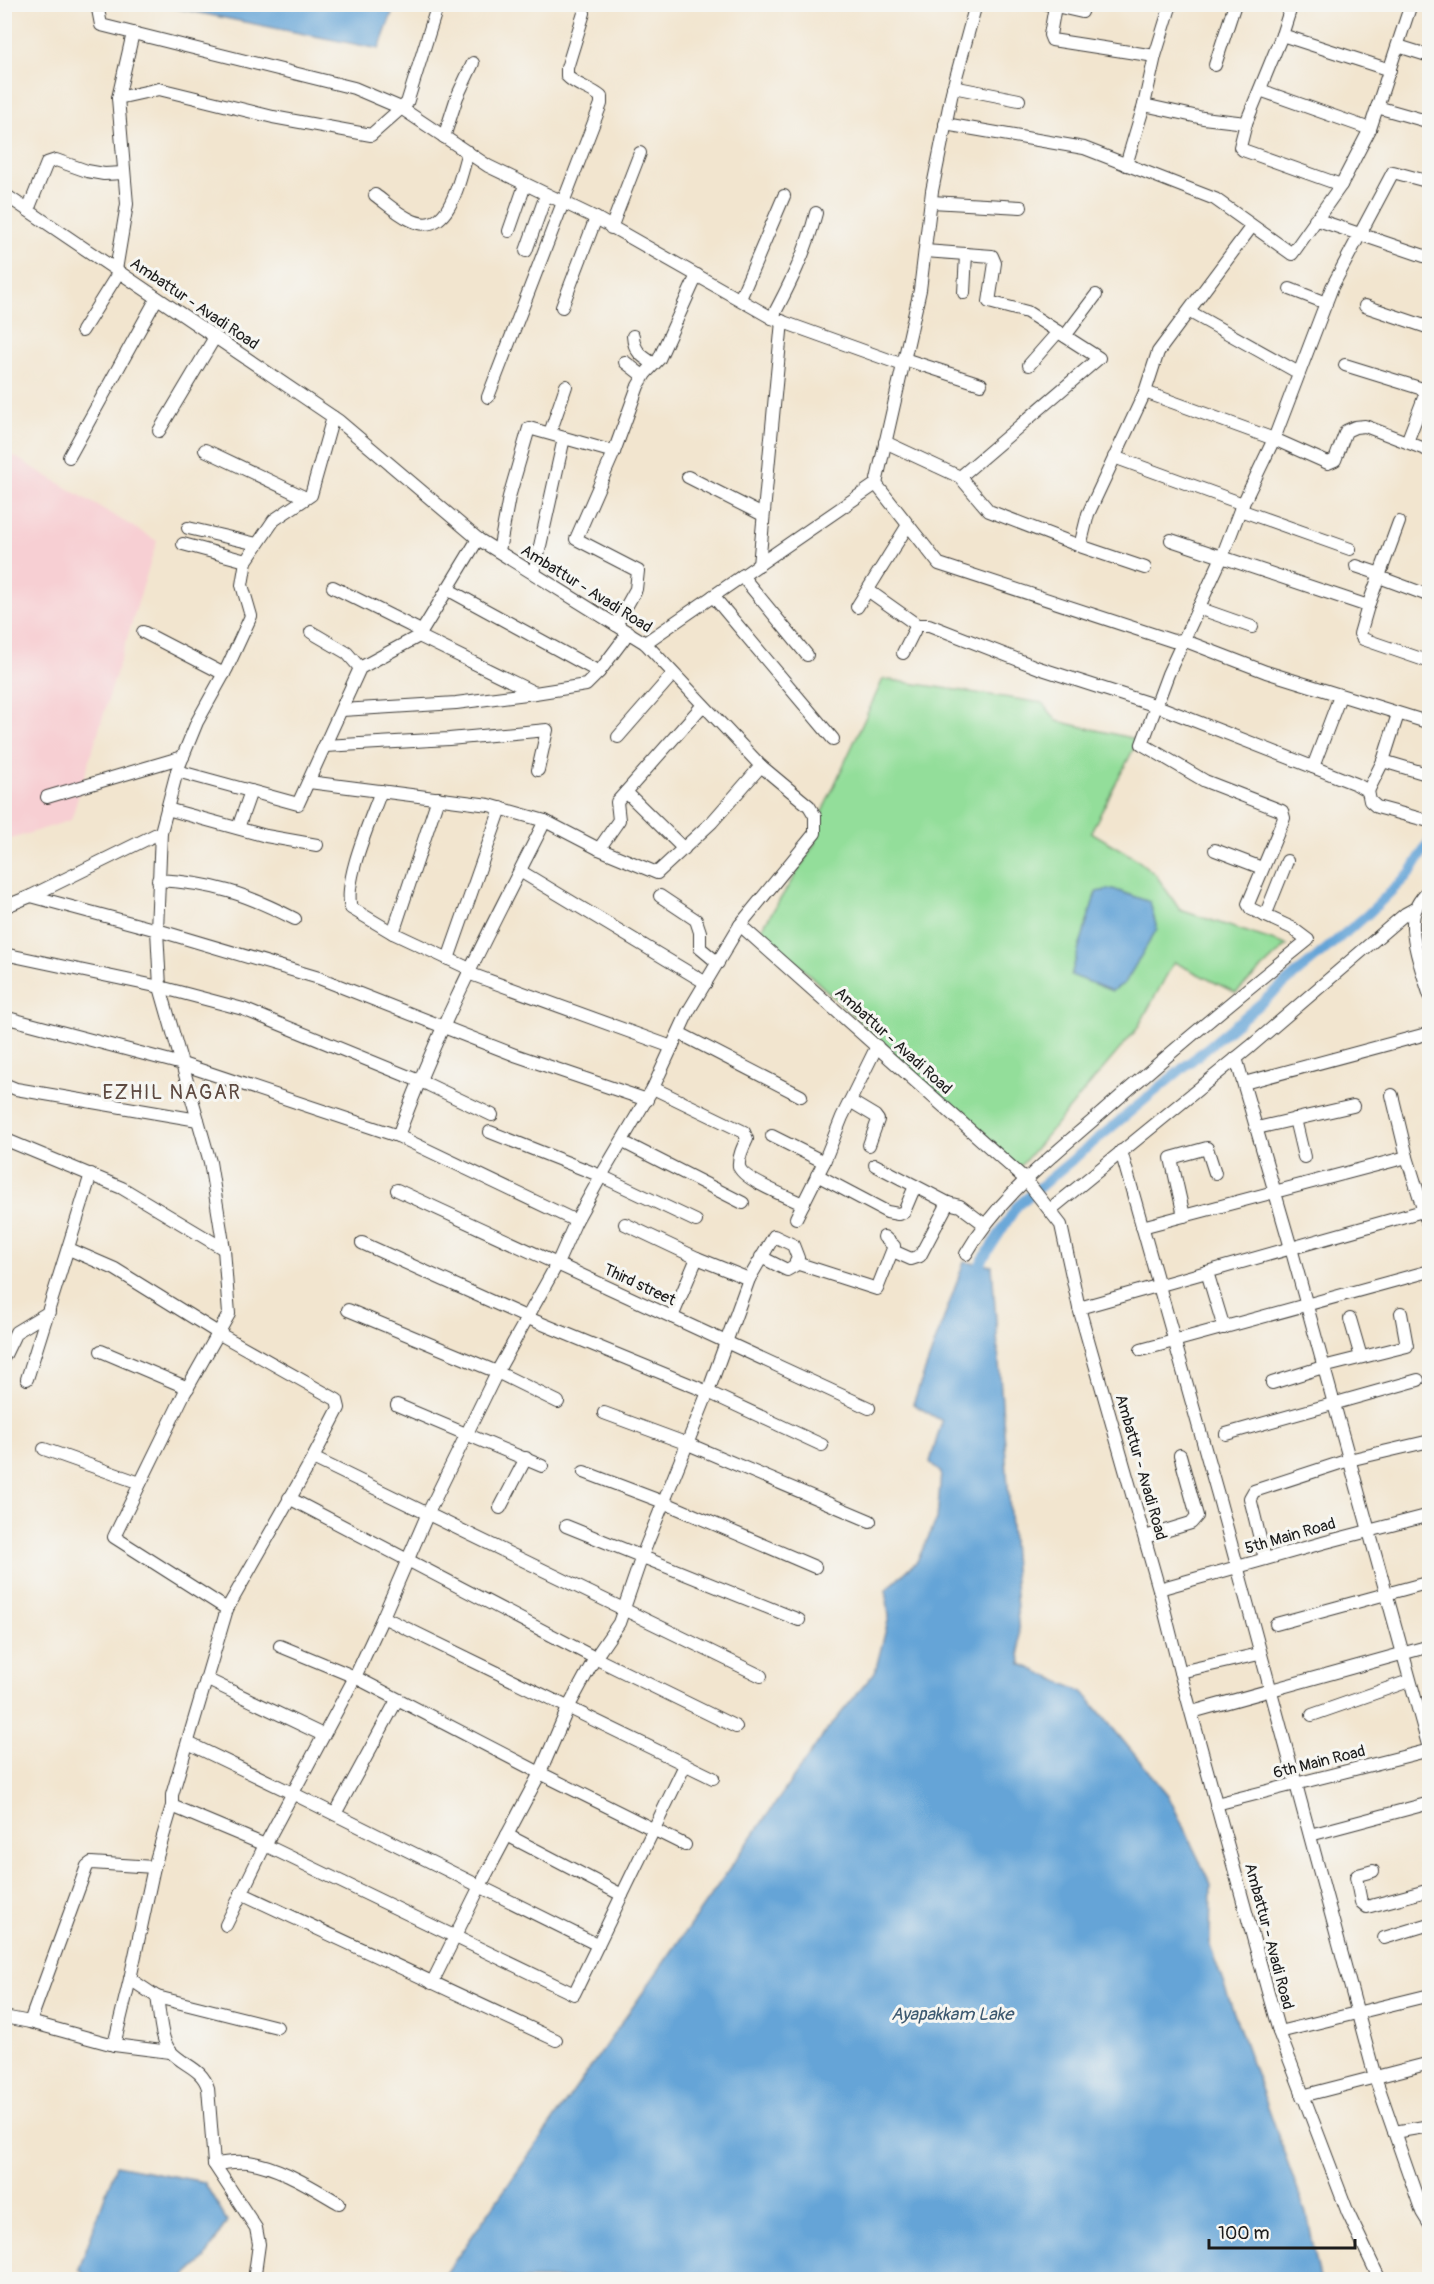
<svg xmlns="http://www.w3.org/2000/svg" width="1434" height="2284" font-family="Pangolin,sans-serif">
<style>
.built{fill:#f7cfd3}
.green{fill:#93de9a;stroke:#587d5b;stroke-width:1.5}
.water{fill:#65a4d7;stroke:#40607a;stroke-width:1.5}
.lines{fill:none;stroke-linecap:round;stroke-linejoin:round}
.canal{stroke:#65a4d7;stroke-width:10}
.minor-casing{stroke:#3c3a37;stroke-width:14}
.minor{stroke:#fff;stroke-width:12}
.labels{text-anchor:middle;stroke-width:6;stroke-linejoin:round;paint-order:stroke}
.street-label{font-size:16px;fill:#1c1c1c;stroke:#f6f6f2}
.water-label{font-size:18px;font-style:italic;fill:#3d5970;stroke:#f6f6f2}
.quarter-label{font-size:20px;letter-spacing:1.5px;fill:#5c483f;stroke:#f6f6f2}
</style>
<rect width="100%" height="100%" fill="#f6f6f2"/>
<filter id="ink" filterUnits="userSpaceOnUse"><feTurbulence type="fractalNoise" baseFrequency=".0167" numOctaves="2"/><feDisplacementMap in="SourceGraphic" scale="12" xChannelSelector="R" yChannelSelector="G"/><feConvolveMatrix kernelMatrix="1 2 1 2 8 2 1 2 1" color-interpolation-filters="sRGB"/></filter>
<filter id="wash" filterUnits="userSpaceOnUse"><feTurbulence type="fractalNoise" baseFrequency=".008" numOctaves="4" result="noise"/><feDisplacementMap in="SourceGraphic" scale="24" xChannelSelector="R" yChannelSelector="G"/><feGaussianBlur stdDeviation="1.35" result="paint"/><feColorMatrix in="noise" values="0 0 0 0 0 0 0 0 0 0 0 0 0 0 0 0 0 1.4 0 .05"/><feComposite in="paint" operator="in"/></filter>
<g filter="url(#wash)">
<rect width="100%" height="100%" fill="#f2e5cf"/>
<polygon class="built" points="5,451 157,541 71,820 5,841"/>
<polygon class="green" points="883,679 1043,703 1057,721 1136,739 1133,750 1091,832 1135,858 1156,875 1180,910 1287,945 1236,993 1174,962 1137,1029 1019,1168 761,930 815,843 817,823"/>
<g class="water">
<polygon points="160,5 395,5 379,49"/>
<polygon points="1113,889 1150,902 1157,929 1125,983 1112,991 1071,975 1096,892"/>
<polygon points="964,1262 992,1266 1021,1664 1083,1692 1168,1795 1211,1885 1210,1946 1308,2219 1320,2279 442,2279 824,1734 875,1672 889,1617 886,1590 917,1561 937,1519 941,1473 930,1462 942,1421 913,1404"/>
<polygon points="116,2165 204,2182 227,2221 205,2259 183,2279 91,2279 79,2269"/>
</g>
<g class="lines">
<polyline class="canal" points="980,1264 1017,1206 1367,915 1410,873 1430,840"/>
</g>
</g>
<g filter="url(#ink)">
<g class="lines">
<g class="minor-casing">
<g id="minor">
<polyline points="97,4 101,25 354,88 401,108 488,166 596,218 772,318 903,365"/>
<polyline points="1047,4 1082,12 1085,4"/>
<polyline points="1171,4 1155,56 1144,105 1203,118 1246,123 1282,35 1292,4"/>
<polyline points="1055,6 1050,35 1052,40 1155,56"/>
<polyline points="1282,35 1390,70"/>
<polyline points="1398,46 1430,56"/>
<polyline points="1215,65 1235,4"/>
<polyline points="953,87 1019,100"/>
<polyline points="1260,90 1370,129 1411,4"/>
<polyline points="118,98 133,33"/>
<polyline points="1377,107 1430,122"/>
<polyline points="1246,123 1240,147 1243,150 1341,185"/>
<polyline points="945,124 1084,148 1215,199 1292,254 1341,185 1370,129"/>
<polyline points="444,137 457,97 473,63"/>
<polyline points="1126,165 1144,105"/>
<polyline points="4,194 339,421 478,539 645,643 761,766 809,806 815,816 815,833 740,925 1025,1179 1061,1225 1079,1308 1159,1589 1180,1672 1279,2032 1348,2213 1380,2280"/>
<path d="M 375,195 C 386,203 397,213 409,219 C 450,241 459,179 468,152"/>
<polyline points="931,202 1021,207"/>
<polyline points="28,210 47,163 56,160 87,171 104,174 124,173"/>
<polyline points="1315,219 1430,258"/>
<polyline points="611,228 640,153"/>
<polyline points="509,231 525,185"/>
<polyline points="526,251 546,195"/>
<polyline points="925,251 992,256 995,263 989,302 1027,312 1099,358 960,477"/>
<polyline points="116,270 127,204 118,98 159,89 273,117 371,135 407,103 438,4"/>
<polyline points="1290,289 1326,303"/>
<polyline points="964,293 966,254"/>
<polyline points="740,299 784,196"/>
<polyline points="1365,306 1430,328"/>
<polyline points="562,307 596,218"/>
<polyline points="1190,312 1299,373"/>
<path d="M 772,318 C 791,282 806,252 816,213"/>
<polyline points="82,331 119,272"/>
<path d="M 633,336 C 634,351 641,356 654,364"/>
<polyline points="1065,336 1096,295"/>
<polyline points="904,359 981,384"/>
<polyline points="625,362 643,376"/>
<polyline points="1029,365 1058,332"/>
<polyline points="1345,365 1426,390"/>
<polyline points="1145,392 1274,439 1328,463 1335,460 1346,431 1355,427 1365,426 1430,451"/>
<path d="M 488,397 L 601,104 L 601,97 C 591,88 576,86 567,76 L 567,68 L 584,13"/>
<polyline points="159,431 215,337"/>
<polyline points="550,433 566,386"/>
<polyline points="885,442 960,477 989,511 1080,546 1088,514 1145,392 1158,352 1252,226"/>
<polyline points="1407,442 1430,382"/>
<polyline points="205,450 306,498"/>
<polyline points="69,457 157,298"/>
<polyline points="1114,457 1243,504"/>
<polyline points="688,477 763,515"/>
<polyline points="876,484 939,564 1173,641 1183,640 1266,672 1430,723"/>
<polyline points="1240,510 1350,549"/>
<polyline points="1399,522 1368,606 1360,634 1363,639 1430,662"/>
<polyline points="188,528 257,544"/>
<polyline points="478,539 419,636 535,693"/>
<polyline points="1171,540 1368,606"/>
<polyline points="183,544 246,561"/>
<polyline points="1080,546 1145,568"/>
<polyline points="499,551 509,497 529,428 614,452"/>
<polyline points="759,565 782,321"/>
<polyline points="1356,566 1380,574"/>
<polyline points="534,573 564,438"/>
<polyline points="742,576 807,655"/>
<polyline points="1379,577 1430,596"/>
<polyline points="333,587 421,631"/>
<polyline points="447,589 599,672 629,632"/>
<polyline points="869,591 917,625 929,625 1039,668 1157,706 1356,784 1368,791 1370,801 1377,807 1425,820"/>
<polyline points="713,596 833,739"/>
<polyline points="857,607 908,525"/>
<polyline points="1198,608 1252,627"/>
<polyline points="616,625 636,589 638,571 576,539 614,452 638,386 645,374 659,359 697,275"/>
<polyline points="143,632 224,674"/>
<polyline points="311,632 347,653 360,668"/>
<polyline points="645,643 876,484 920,290 932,191 952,92 976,4"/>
<polyline points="903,653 917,625"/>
<polyline points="342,710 456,703 535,693 586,685 599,672"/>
<polyline points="618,737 673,674"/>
<polyline points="325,746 449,739 547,730 538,770"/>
<polyline points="1383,761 1398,714"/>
<polyline points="1313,767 1340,696"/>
<polyline points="177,771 298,804 360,668 419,636"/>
<polyline points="309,782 489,805 545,821 599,849 657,873 712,822 761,766"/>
<path d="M 381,791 C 371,819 343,880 351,908 L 393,933 L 470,969"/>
<polyline points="1368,791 1383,761 1430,775"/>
<polyline points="626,792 684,849"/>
<polyline points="47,797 183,757"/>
<polyline points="167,809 266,836 317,845"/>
<polyline points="238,828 251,791"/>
<polyline points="599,849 619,820 617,802 703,705"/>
<polyline points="1215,850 1262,868"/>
<polyline points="520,871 706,983"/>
<path d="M 158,880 C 214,883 246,894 295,919"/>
<path d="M 1430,888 C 1425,894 1418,901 1416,908 C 1406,930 1423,974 1430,996"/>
<polyline points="31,896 157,930 319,978 515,1055 647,1100"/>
<polyline points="660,896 696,920 700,932 700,948 718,963"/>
<polyline points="4,907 31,896 161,832"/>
<polyline points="1265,916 1287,861"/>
<polyline points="393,933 438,798"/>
<polyline points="4,954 160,987 243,1009 429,1085 492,1115"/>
<polyline points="448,959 501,808"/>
<polyline points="468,973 672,1047"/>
<path d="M 4,1017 L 182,1064 L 398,1136 C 438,1027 493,924 545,821"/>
<polyline points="679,1033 801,1096"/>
<polyline points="1236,1058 1291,1248 1430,1752"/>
<polyline points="1244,1083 1430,1033"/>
<polyline points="4,1084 16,1089 198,1120"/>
<path d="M 653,1088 L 744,1132 L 747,1139 C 743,1147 738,1157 739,1166 C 741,1179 790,1198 803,1204"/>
<polyline points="1392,1095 1407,1157 1430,1231"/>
<polyline points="850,1101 875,1116 878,1120 869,1145"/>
<polyline points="1295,1119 1304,1157"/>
<polyline points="1257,1128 1353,1106"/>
<polyline points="490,1132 601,1176 696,1221"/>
<polyline points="398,1136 576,1221"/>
<polyline points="772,1136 824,1162"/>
<polyline points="4,1139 122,1188 224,1249"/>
<polyline points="623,1142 743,1203"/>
<polyline points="1121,1151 1218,1495 1375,2077 1422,2212 1430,2225"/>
<polyline points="875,1165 948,1203 960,1206 984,1224"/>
<polyline points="817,1175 887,1212 898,1214 904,1212 915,1186"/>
<polyline points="397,1190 869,1408"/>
<polyline points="1050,1210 1250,1047 1405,914 1416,908"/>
<polyline points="1184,1216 1171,1158 1207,1148 1215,1173"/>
<polyline points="796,1218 824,1162 842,1117 877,1046"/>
<polyline points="625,1224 697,1258"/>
<polyline points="1142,1227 1407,1157"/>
<polyline points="362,1243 528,1318 708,1392 822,1445"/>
<polyline points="69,1249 115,1269 218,1333 337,1400 339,1408 313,1458 227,1609"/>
<polyline points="893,1251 911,1259 920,1256 948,1203"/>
<path d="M 966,1254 C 998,1198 1050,1158 1098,1116 C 1166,1056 1237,997 1308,940 L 1292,928 L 1251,909 L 1248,904 L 1284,818 L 1282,811 L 1205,781 L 1142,744 L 1168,674 L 1222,557 L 1240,510 L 1274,439 L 1332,287 L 1393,172 L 1430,182"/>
<polyline points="796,1263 877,1289 894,1246 884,1237"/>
<polyline points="1207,1272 1224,1328"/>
<polyline points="1079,1308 1430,1209"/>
<polyline points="348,1310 497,1372 558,1402"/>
<polyline points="672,1317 697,1258 749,1279"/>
<polyline points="1350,1319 1361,1357"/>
<polyline points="1141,1350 1430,1271"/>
<polyline points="101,1351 188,1388"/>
<polyline points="4,1357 16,1332 49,1312"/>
<polyline points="27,1379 91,1174"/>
<polyline points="1272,1383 1323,1367 1407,1346 1401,1313"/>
<polyline points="397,1405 542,1466"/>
<polyline points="604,1413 688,1444 870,1521"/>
<polyline points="1226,1434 1418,1380"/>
<polyline points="44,1449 140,1483"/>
<polyline points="313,1458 761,1676"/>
<polyline points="584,1472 663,1502 815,1567"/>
<polyline points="289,1498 595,1658 736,1727"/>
<polyline points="500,1508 526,1458"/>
<polyline points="566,1526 799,1620"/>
<polyline points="1145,1537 1191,1523 1197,1516 1180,1455"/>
<polyline points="1265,1559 1250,1498 1254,1491 1349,1460 1430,1441"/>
<polyline points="1159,1589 1326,1542 1430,1515"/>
<polyline points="383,1617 713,1778"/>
<polyline points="1276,1624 1430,1582"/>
<polyline points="280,1646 355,1677 540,1773 685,1845"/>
<polyline points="1180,1672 1259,1654"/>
<polyline points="206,1679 323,1735"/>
<polyline points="1192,1712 1430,1646"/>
<polyline points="1312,1715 1409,1681"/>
<polyline points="188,1743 292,1793 598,1945"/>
<polyline points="1216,1804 1430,1750"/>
<polyline points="172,1806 265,1845 574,1994 685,1765"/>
<polyline points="335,1814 397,1700"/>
<polyline points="507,1835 622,1895"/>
<polyline points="1310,1835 1430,1803"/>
<path d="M 154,1867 L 130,1979 L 157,1997 C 160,2013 160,2040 171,2052 C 184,2066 202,2068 208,2088 L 214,2164 L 256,2228 L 259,2244 L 254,2280"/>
<polyline points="1373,1871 1358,1875 1356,1877 1361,1902 1367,1907 1430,1890"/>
<polyline points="241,1893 556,2040"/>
<polyline points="226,1925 265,1845 355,1677 383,1617 428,1513 497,1372 557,1264 576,1221 601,1176 653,1088 688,1012 740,925"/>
<polyline points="1384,1938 1430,1924"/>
<polyline points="432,1983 480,1886 540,1773 568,1708 595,1658 619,1623 642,1556 708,1392 749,1279 774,1236 793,1245 798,1258 794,1266 787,1270 761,1257"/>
<polyline points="157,1997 277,2027"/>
<polyline points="4,2017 30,2022 87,1866 91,1863 154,1867 172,1806 172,1795 227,1609 114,1537 184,1394 229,1314 224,1249 210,1162 160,987 157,930 161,832 177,771 197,722 227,668 251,616 242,585 246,561 274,520 311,495 333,417"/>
<polyline points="30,2022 114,2045 130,1979"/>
<polyline points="1279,2032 1430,1995"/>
<polyline points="114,2045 170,2052"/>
<polyline points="1302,2096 1430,2063"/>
<polyline points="1394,2132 1430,2126"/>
<path d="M 214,2164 C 225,2163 237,2161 248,2162 C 281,2167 311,2187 339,2203"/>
</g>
</g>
<use href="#minor" class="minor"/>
</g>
</g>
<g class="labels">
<g class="street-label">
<text transform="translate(195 303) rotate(34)" y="6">Ambattur - Avadi Road</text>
<text transform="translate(587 588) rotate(32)" y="6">Ambattur - Avadi Road</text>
<text transform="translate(894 1040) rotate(42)" y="6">Ambattur - Avadi Road</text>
<text transform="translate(640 1284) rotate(25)" y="6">Third street</text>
<text transform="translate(1142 1467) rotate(74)" y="6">Ambattur - Avadi Road</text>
<text transform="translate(1290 1535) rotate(-16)" y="6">5th Main Road</text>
<text transform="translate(1319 1761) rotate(-14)" y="6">6th Main Road</text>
<text transform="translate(1270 1936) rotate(75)" y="6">Ambattur - Avadi Road</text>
</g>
<g class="water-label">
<text x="952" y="2020">Ayapakkam Lake</text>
</g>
<g class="quarter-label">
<text x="172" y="1099">EZHIL NAGAR</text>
</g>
</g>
<rect width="1434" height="2284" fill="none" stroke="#f6f6f2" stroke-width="24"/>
<path d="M1209 2239v9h146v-9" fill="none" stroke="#1c1c1c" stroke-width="3"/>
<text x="1218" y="2239" font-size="18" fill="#1c1c1c" stroke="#f6f6f2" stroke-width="4.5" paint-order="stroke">100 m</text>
</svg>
